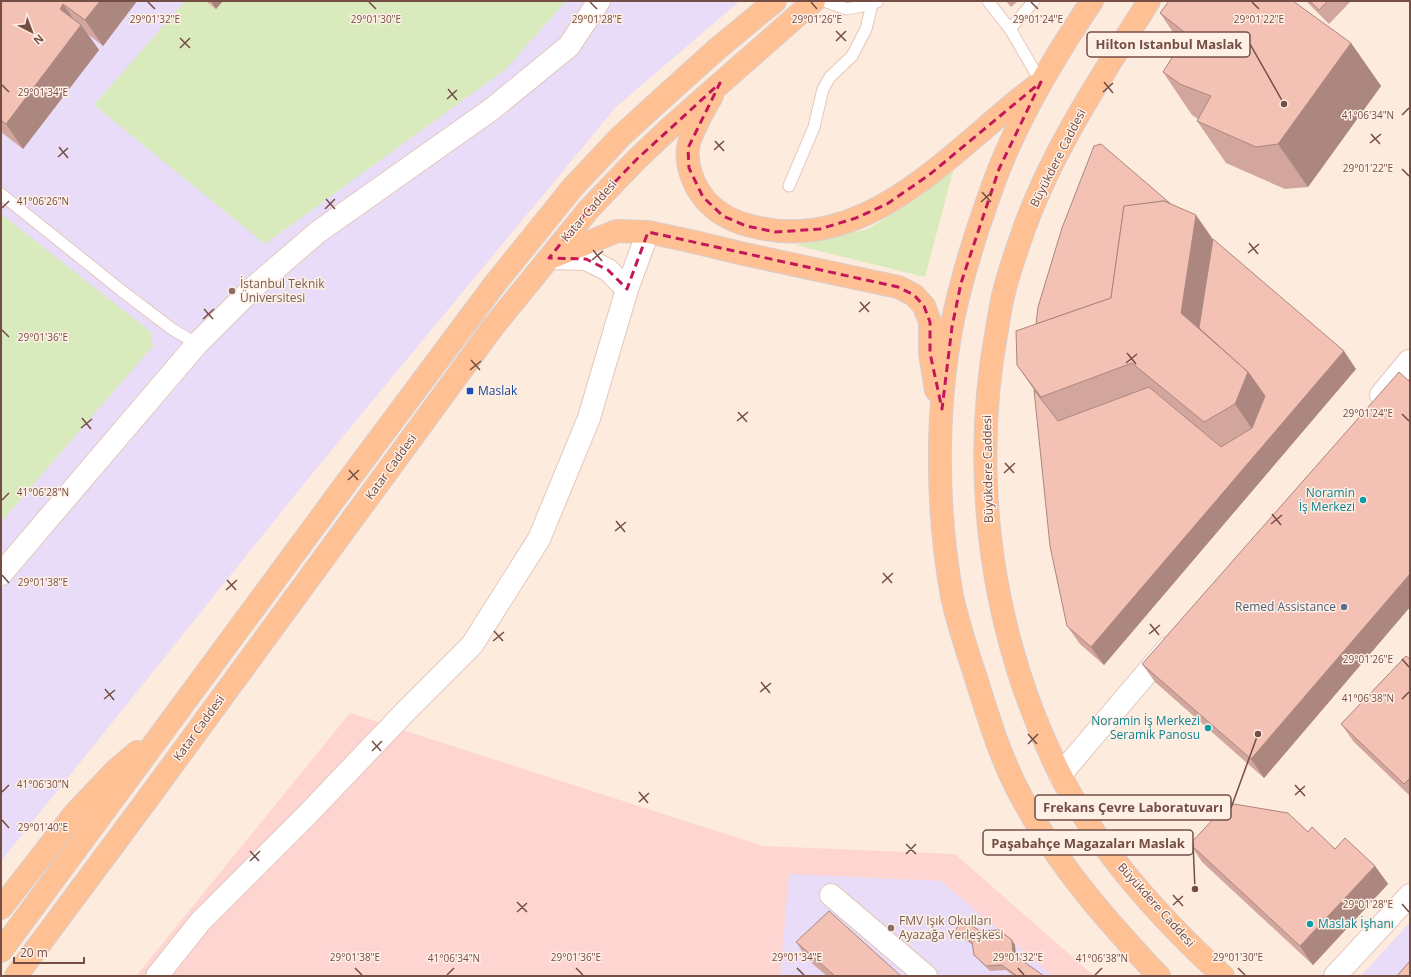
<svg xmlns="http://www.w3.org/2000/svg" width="1411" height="977" font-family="'Open Sans',sans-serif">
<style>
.commercial{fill:#ffd5d1}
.education{fill:#e8dcf9}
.green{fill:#d9ebbd}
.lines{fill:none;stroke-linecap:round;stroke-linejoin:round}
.lane-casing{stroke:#e4c7bd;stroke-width:13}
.street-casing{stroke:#e4c7bd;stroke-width:24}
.primary-casing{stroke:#d8cdcb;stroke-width:24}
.lane{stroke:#fff;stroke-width:11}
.street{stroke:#fff;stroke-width:22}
.primary{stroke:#ffc194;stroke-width:22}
.wall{fill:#d2a69c}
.shaded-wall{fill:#ab877f}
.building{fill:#f4c1b5;stroke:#ab877f}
.marked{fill:none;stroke:#c2185b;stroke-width:3;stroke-dasharray:8 5;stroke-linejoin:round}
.ticks{fill:none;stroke:#744d45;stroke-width:1.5}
.education-dot{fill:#8d6e63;stroke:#fff0e6;stroke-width:1.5}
.transit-dot{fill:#1a4fb4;stroke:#fff0e6;stroke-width:1.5}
.culture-dot{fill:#0f9aa8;stroke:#fff0e6;stroke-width:1.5}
.service-dot{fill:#5c6f8a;stroke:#fff0e6;stroke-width:1.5}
.labels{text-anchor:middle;stroke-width:3;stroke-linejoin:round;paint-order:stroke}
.street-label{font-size:12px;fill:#744d45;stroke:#fff0e6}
.education-label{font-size:12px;fill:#785e54;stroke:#fff0e6;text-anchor:start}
.transit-label{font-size:12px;fill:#164399;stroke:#fff0e6;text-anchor:start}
.culture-label{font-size:12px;fill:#0d838f;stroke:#fff0e6;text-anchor:end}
.service-label{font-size:12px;fill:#4e5e75;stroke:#fff0e6;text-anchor:end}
.ticks-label{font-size:10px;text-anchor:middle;fill:#744d45;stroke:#fff0e6;stroke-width:3;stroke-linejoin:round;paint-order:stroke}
.leader{fill:none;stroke:#744d45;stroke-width:1.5}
.callout-dot{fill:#744d45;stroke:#fff0e6;stroke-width:1.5}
.callout{fill:#fff0e6;stroke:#744d45;stroke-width:1.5}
.callout-label{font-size:13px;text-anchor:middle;font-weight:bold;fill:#744d45}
</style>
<rect width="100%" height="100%" fill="#fdebde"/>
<polygon class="commercial" points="350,713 763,846 955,854 1094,976 136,976"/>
<g class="education">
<polygon points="1,1 740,1 616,107 311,475 1,861"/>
<polygon points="789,874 941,881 1053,976 780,976"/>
<polygon points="1410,922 1410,976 1361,976"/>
</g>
<g class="green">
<polygon points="185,1 206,1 216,9 223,1 566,1 506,69 265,244 94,105"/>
<polygon points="954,168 925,277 795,245 868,229 916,199"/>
<polygon points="1,214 151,332 153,346 1,522"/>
</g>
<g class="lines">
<g class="lane-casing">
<g id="lane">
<polyline points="824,1 847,9 872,4 877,2"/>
<polyline points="988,1 1010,29 1041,82"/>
<polyline points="1010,29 1034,1"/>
<polyline points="789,186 814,127 823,89 830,77 852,56 866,29 872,4"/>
<polyline points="1,194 122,291 172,329 197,344"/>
</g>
</g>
<g class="street-casing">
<g id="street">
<polyline points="549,258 586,259 608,270 627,289 648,232"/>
<polyline points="1381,395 1409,361"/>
<polyline points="1,574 197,344 254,287 318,232 492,109 569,46 599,1"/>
<polyline points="1060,775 1168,648"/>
<polyline points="831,895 926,976"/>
<polyline points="157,976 200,922 305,817 406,711 472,645 539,539 589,418 627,289"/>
<polyline points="1335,976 1410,895"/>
</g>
</g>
<g class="primary-casing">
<g id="primary">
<path d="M 1092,1 C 1063,44 1036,88 1014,135 C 1003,158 994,181 986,205 C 977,230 969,256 962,282 C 935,380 934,496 952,596 C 958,624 967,651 976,678 C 989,719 1001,760 1022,798 C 1046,843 1075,882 1108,920 C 1125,939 1141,958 1159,976"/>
<path d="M 1149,1 C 1103,74 1053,148 1024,229 C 1017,250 1009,271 1004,292 C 1001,304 999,317 997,329 C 969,479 992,637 1060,774 C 1097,849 1161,919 1223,976"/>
<path d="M 712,96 C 705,107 689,137 688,148 C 686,165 693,184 703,197 C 717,215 738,224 760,228 C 872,252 957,145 1037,85"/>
<polyline points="550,258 617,231 648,232 690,241 744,254 898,287 914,295 924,306 930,322 930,353 936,390"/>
<polyline points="1,908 75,813 116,770 137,752"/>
<polyline points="1,951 350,478 494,285 573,187 620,137 655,105 717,49 775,1"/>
<polyline points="16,976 149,797 493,327 589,209 637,159 672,126 814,1"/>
</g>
</g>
<use href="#lane" class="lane"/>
<use href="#street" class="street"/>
<use href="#primary" class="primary"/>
</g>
<g class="wall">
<polygon points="1,1 137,1 103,46 88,34 99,50 23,149 1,132"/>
<polygon points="206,1 223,1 216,9"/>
<polygon points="1006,1 1018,1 1011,7"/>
<polygon points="1306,1 1351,1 1329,24"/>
<polygon points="1160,13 1351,43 1381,86 1308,187 1285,189 1226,163 1197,121 1198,119 1192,115 1163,72 1181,44"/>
<polygon points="1213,239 1356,369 1104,665 1080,644 1067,626 1034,390 1017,365"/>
<polygon points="1410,382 1410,607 1264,778 1155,682 1142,664"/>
<polygon points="1410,659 1410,796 1354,742 1341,724"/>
<polygon points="1308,832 1335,849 1375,866 1388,884 1313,965 1202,862 1190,844"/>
<polygon points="955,930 980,931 1012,940 1015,945 1016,956 1044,976 1014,976 1006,970 990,971 974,955 973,945 958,935"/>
<polygon points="796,942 901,976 827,976 808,960"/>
</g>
<g class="shaded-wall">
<polygon points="100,1 137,1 103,46 85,20"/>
<polygon points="211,1 223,1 216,9"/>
<polygon points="63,4 79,27 81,25 99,50 23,149 6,124 60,9"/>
<polygon points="1351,43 1381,86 1308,187 1278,144"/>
<polygon points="1196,215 1226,258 1211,349 1181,313"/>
<polygon points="1344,351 1356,369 1104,665 1091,647 1263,445 1235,404 1248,372"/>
<polygon points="1410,574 1410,607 1264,778 1251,759"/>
<polygon points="1375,866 1388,884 1313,965 1300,946"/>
<polygon points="1012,940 1015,945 1016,958 1013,954"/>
</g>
<g class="building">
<polygon points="1,1 100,1 85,20 63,4 60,9 81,25 6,124 1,120"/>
<polygon points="1169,1 1293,1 1351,43 1278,144 1256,147 1197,121 1211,96 1180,84 1163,72 1187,34 1160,13"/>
<polygon points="1310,1 1328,1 1319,10"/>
<polygon points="1101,144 1172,205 1164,201 1124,206 1111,298 1036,324 1038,307 1062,228 1094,146"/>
<polygon points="1164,201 1196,215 1181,313 1248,372 1235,404 1204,422 1132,363 1041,397 1017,365 1016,331 1111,298 1124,206"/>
<polygon points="1213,239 1344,351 1091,647 1067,626 1050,546 1034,390 1058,421 1149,387 1221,447 1252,428 1265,396 1248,372 1199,328"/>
<polygon points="1399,372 1410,382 1410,574 1251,759 1142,664"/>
<polygon points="1406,656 1410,659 1410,778 1404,784 1341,724"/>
<polygon points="1228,803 1288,813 1308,832 1312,827 1335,849 1345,838 1375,866 1300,946 1190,844"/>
<polygon points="829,911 901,976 835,976 796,942"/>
<polygon points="963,920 980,931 999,930 1012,940 1013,954 1044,976 1017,976 1002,965 986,966 974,955 972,942 955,930"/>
<polygon points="1410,961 1410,976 1397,976"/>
</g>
<path class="marked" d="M 1041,82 L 999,169 L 961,283 L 952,327 L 942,409 L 930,353 L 930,322 L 924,306 L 914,295 L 898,287 L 648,232 L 627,289 L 608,270 L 586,259 L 549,258 L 589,209 L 637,159 L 720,83 L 688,148 L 689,168 L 703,197 L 723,216 L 746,226 L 776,232 L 820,229 L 856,218 L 887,204 L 929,175 Z"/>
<path class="ticks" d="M 148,2 L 155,9M 369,2 L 376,9M 590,2 L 597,9M 811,2 L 817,9M 1031,2 L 1038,9M 1252,2 L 1259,9M 836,31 L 846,41M 180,38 L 190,48M 836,41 L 846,31M 180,48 L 190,38M 1104,82 L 1113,93M 2,85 L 9,92M 448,89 L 457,100M 1103,92 L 1113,83M 447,99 L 457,90M 1402,115 L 1409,108M 1371,134 L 1380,144M 715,141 L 724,151M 1370,143 L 1381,134M 59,147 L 68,158M 714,150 L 724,141M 58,157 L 68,148M 1402,169 L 1409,176M 982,192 L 991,202M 326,199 L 335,209M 981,202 L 992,192M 2,208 L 9,201M 325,209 L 335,199M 1249,243 L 1258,254M 593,250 L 602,261M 1248,253 L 1259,244M 592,260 L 603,251M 860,302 L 869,312M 204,309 L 213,319M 859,312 L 870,302M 203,319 L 214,309M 2,330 L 9,337M 1127,353 L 1136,364M 471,360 L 480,370M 1126,363 L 1137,354M 470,370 L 481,361M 738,412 L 747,422M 1402,414 L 1409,421M 82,418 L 91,429M 737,421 L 748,412M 81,428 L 92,419M 1005,463 L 1014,473M 349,470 L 358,480M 1004,473 L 1015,463M 348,480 L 359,470M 2,500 L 9,493M 1272,514 L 1281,525M 616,521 L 625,532M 1271,524 L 1282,515M 615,531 L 626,522M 883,573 L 892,583M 2,575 L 9,583M 227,580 L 236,590M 882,583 L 893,573M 226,590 L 237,580M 1150,624 L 1159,635M 494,631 L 503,641M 1149,634 L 1160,625M 493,641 L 504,632M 1402,659 L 1409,667M 761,682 L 770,693M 105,689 L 114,700M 760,692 L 771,683M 104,699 L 115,690M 1402,699 L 1409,692M 1028,734 L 1037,744M 372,741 L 381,751M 1028,744 L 1038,734M 372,751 L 382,741M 1295,785 L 1305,796M 2,792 L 9,785M 639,792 L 648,803M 1295,795 L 1305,786M 639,802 L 649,793M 2,820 L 9,828M 906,844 L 916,854M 250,851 L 259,861M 906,854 L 916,844M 250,861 L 260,851M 1173,895 L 1183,906M 517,902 L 527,912M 1402,904 L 1409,912M 1173,905 L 1183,896M 517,912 L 527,903M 355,968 L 362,975M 576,968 L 583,975M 797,968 L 804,975M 1018,968 L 1024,975M 1238,968 L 1245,975M 447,975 L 454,968M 1095,975 L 1102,968"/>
<g class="education-dot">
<circle cx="232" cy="291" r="4"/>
<circle cx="891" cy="928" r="4"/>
</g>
<rect class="transit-dot" x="466" y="387" width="8" height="8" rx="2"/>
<g class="culture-dot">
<circle cx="1363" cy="500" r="4"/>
<circle cx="1208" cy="728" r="4"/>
<circle cx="1310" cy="924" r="4"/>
</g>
<circle class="service-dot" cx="1344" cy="607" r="4"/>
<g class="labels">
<g class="street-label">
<text transform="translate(1058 158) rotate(-63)" y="4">Büyükdere Caddesi</text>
<text transform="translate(589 211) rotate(-49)" y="4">Katar Caddesi</text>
<text transform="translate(391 467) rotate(-54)" y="4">Katar Caddesi</text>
<text transform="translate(988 469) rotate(-91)" y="4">Büyükdere Caddesi</text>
<text transform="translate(199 728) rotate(-54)" y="4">Katar Caddesi</text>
<text transform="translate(1156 905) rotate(48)" y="4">Büyükdere Caddesi</text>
</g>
<g class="education-label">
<text x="240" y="288">İstanbul Teknik<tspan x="240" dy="14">Üniversitesi</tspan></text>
<text x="899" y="925">FMV Işık Okulları<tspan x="899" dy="14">Ayazağa Yerleşkesi</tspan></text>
</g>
<g class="transit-label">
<text x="478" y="395">Maslak</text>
</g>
<g class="culture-label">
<text x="1355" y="497">Noramin<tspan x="1355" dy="14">İş Merkezi</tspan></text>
<text x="1200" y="725">Noramin İş Merkezi<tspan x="1200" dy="14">Seramik Panosu</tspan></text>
<text x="1318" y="928" text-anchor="start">Maslak İşhanı</text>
</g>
<g class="service-label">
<text x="1336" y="611">Remed Assistance</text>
</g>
</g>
<g class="ticks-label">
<text x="155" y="23">29°01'32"E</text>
<text x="376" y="23">29°01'30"E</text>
<text x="597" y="23">29°01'28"E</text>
<text x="817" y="23">29°01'26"E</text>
<text x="1038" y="23">29°01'24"E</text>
<text x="1259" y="23">29°01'22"E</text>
<text x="43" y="96">29°01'34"E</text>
<text x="1368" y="119">41°06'34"N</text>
<text x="1368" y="172">29°01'22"E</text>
<text x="43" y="205">41°06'26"N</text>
<text x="43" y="341">29°01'36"E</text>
<text x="1368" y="417">29°01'24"E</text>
<text x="43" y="496">41°06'28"N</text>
<text x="43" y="586">29°01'38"E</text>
<text x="1368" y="663">29°01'26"E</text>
<text x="1368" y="702">41°06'38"N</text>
<text x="43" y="788">41°06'30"N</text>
<text x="43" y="831">29°01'40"E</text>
<text x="1368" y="908">29°01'28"E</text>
<text x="355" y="961">29°01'38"E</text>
<text x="576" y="961">29°01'36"E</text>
<text x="797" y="961">29°01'34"E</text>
<text x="1018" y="961">29°01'32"E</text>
<text x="1238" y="961">29°01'30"E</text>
<text x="454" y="962">41°06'34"N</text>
<text x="1102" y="962">41°06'38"N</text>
</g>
<path class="leader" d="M1284 104L1250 44M1258 734L1231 808M1195 889L1193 843"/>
<g class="callout-dot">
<circle cx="1284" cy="104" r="4"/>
<circle cx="1258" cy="734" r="4"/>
<circle cx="1195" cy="889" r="4"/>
</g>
<g class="callout">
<rect x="1087" y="32" width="163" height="25" rx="4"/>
<rect x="1035" y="795" width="196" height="25" rx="4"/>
<rect x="983" y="830" width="210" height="25" rx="4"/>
</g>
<g class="callout-label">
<text x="1169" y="49">Hilton Istanbul Maslak</text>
<text x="1133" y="812">Frekans Çevre Laboratuvarı</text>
<text x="1088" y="848">Paşabahçe Magazaları Maslak</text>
</g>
<rect width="1411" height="977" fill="none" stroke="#744d45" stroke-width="4"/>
<g transform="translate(32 32) rotate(138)" stroke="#fff0e6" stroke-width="3" paint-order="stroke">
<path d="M0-3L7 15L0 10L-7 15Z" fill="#744d45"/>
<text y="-6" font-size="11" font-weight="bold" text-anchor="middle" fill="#744d45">N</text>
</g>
<path d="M14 957v6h70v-6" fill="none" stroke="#744d45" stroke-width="2"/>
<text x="20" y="957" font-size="12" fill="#744d45" stroke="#fff0e6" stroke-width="3" paint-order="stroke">20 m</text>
</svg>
